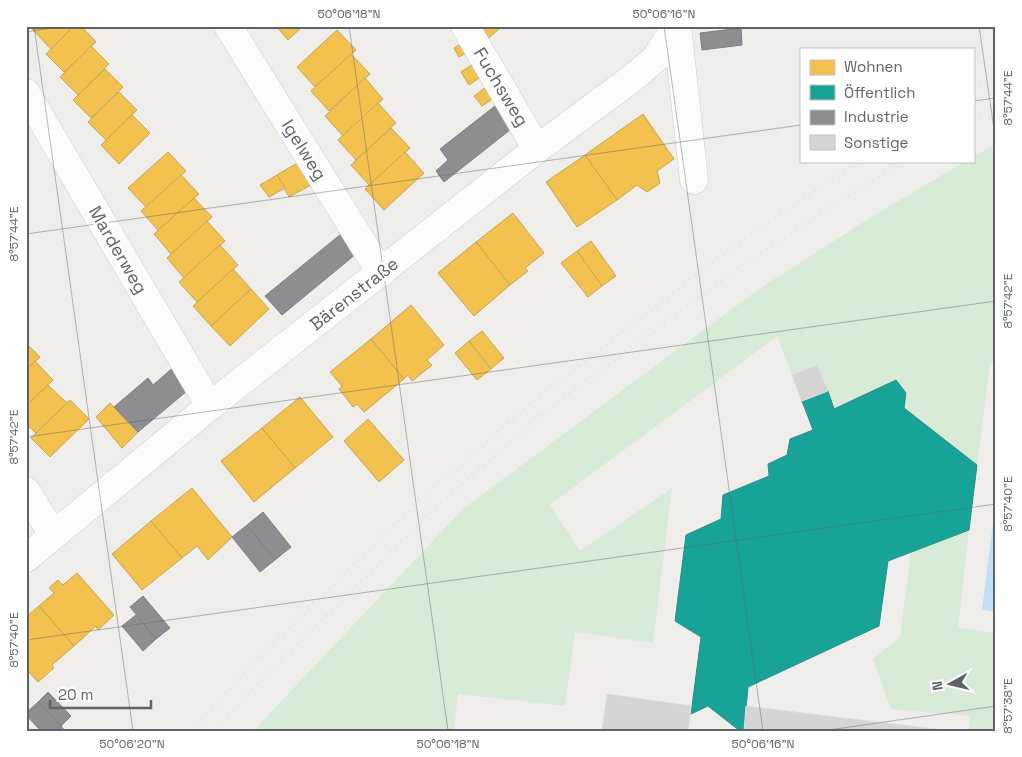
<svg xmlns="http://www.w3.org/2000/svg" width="1022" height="757" font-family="'Space Grotesk',sans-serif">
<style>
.green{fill:#d8ebd6}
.water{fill:#bfe0f9}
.homes{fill:#f2c14e;stroke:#c6a556}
.public{fill:#17a398;stroke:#2d908a}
.industry{fill:#8d8d92;stroke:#7f8085}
.building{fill:#d6d5d3;stroke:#deddd9}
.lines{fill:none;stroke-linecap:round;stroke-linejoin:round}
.minor-casing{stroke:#cbcccc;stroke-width:29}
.minor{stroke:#fdfcfc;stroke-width:28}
.rail{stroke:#e4e4e4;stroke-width:4;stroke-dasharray:1 6;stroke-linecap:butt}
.ticks{fill:none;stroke:#5f6368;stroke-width:1;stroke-opacity:0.45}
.labels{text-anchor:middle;stroke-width:5;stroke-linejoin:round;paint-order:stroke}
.street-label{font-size:18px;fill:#5f6368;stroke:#fff}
.neatline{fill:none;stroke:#5f6368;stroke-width:2}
.ticks-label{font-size:12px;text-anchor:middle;fill:#5f6368}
</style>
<rect width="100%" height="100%" fill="#efeeea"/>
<g class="green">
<polygon points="996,144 996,364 990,364 977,465 904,408 906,393 896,380 834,409 817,365 792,375 777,336 550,505 580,551 672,488 653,643 575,632 565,706 458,694 454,731 253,731 464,508 759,289 873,216 966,161 973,161 973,157"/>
<polygon points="969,530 958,628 996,633 996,731 969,731 970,716 891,709 873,659 900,637 911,552"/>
</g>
<polygon class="water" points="993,523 996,524 996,612 982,610"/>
<g class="homes">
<polygon points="33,26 74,26 51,49 31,28"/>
<polygon points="74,26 81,26 96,42 64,72 46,54"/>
<polygon points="276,26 303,26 288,40"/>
<polygon points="473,26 498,26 500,28 484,42"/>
<polygon points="337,30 356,50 315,87 297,67"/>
<polygon points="462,43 468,52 459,57 454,48"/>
<polygon points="91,46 109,64 78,95 60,77"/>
<polygon points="351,54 370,74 329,111 311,91"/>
<polygon points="473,64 482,76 469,85 461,72"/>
<polygon points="105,69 123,87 91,118 73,100"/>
<polygon points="365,78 383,99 343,136 325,116"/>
<polygon points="486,87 494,98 482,106 474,96"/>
<polygon points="119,92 137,110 106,140 88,122"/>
<polygon points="378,103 396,123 356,160 338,140"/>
<polygon points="643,114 674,159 657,171 660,183 647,192 637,185 617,200 585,155"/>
<polygon points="132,115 150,133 119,164 101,145"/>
<polygon points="391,128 410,148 369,185 351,165"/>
<polygon points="168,152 186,171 146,207 128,188"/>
<polygon points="405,152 424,173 384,210 365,189"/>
<polygon points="585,155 617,200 577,227 546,182"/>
<polygon points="299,162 311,185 289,197 277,175"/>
<polygon points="181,175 199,194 158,230 141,211"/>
<polygon points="277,175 285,188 269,197 260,185"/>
<polygon points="194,198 212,217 171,254 154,234"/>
<polygon points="513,213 544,253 525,268 528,271 510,285 476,242"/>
<polygon points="207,221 225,241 184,278 167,258"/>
<polygon points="591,241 616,276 602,286 577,251"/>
<polygon points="476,242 510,285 474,316 438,273"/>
<polygon points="220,245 238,265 197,302 179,282"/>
<polygon points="577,251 602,286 588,297 561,263"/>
<polygon points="233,269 251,289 211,326 193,306"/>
<polygon points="251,289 269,309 230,346 211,326"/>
<polygon points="411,305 444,345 427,360 432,365 412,381 408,375 404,379 371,339"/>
<polygon points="482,331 504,358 491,369 469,341"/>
<polygon points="371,339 404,379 364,412 357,404 353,407 339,389 342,386 330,372"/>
<polygon points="469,341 491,369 477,380 455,353"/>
<polygon points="26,343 40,357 26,370"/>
<polygon points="35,361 53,380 26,406 26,370"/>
<polygon points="48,385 67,403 36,433 26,424 26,406"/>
<polygon points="300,397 333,437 295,468 262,428"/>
<polygon points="70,400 89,419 50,457 31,438"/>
<polygon points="110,403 138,432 122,448 96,417"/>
<polygon points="368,419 404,460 379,482 344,441"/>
<polygon points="262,428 295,468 254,502 221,461"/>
<polygon points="192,488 232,537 208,560 197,546 182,558 151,521"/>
<polygon points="151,521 182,558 142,590 112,554"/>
<polygon points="77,573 114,615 98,630 96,626 74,646 39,606 54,593 49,588 58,580 63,585"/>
<polygon points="39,606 74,646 52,665 54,668 38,682 26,669 26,617"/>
</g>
<polygon class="public" points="896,380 906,393 904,408 977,465 969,530 888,561 879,626 748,687 744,731 740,731 708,706 691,714 701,637 675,621 686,535 721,519 723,495 769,476 768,464 787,455 790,439 813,430 802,401 828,391 834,409"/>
<g class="industry">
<polygon points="741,28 742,45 702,50 700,33"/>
<polygon points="500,102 515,126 444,182 436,171 448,160 440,149"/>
<polygon points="341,234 356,254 282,315 265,296"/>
<polygon points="176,365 193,386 138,432 114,407 148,378 153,385"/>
<polygon points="263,512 291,547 275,560 247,525"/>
<polygon points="247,525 275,560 260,572 232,537"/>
<polygon points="143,596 170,628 156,639 130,607"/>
<polygon points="136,615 156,639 143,651 122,626"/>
<polygon points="48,692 71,716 61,726 38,702"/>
<polygon points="38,702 61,726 65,731 41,731 26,715 26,713"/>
</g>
<g class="building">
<polygon points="817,365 828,391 802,401 792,375"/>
<polygon points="607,694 691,706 688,731 602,731"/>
<polygon points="746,706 943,730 942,731 744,731"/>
</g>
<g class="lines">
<g class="minor-casing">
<g id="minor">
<polyline points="228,26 381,273"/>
<polyline points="465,26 537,149"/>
<polyline points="677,26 694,180"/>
<polyline points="26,93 210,406"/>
<polyline points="26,491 53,535"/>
<polyline points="26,558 210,406 537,149 634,77 656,58 676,26"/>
</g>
</g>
<use href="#minor" class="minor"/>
<g class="rail">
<polyline points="973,90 996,77"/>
<polyline points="973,118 996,104"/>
<polyline points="193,731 248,668 418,502 528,406 733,246 859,161"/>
<polyline points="214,731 263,678 438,505 542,414 748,261 903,161"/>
</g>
</g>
<path class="ticks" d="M 34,26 L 133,731M 349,26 L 448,731M 664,26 L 763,731M 979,26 L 996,143M 26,32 L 64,26M 973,101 L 996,98M 26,234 L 801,125M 26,437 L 996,301M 26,640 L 996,504M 822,731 L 996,706"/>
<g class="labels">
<g class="street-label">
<text transform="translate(501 87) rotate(59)" y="6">Fuchsweg</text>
<text transform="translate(304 150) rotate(58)" y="6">Igelweg</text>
<text transform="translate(118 250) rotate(60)" y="6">Marderweg</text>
<text transform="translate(354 294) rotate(-38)" y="6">Bärenstraße</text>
</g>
</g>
<rect width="1022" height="757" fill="none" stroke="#ffffff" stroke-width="55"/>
<rect x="800" y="48" width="175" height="115" fill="#ffffff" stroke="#bfc1c3"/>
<rect x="810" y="60" width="25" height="15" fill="#f2c14e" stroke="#bfc1c3"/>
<text x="844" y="72" font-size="15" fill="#5f6368">Wohnen</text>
<rect x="810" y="85" width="25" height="15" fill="#17a398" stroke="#bfc1c3"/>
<text x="844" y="98" font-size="15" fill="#5f6368">Öffentlich</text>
<rect x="810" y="110" width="25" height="15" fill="#8d8d92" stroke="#bfc1c3"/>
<text x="844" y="122" font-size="15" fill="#5f6368">Industrie</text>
<rect x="810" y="135" width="25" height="15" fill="#d6d5d3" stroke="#bfc1c3"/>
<text x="844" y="148" font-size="15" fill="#5f6368">Sonstige</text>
<g transform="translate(950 684) rotate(262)" stroke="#ffffff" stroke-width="4" paint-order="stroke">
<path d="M0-4L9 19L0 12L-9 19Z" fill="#5f6368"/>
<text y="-8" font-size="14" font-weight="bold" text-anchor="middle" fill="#5f6368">N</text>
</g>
<path d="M50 700v8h101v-8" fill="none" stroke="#5f6368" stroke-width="2.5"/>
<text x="58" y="700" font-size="15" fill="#5f6368" stroke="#ffffff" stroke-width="4" paint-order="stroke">20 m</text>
<rect x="28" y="28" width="966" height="702" class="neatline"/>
<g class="ticks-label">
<text x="349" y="18">50°06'18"N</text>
<text x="664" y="18">50°06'16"N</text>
<text transform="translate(1008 98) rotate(-90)" y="4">8°57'44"E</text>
<text transform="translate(14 234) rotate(-90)" y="4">8°57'44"E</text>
<text transform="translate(1008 301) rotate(-90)" y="4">8°57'42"E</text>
<text transform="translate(14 437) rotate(-90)" y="4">8°57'42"E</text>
<text transform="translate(1008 504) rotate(-90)" y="4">8°57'40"E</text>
<text transform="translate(14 640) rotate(-90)" y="4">8°57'40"E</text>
<text transform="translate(1008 706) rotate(-90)" y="4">8°57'38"E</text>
<text x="132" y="748">50°06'20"N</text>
<text x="448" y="748">50°06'18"N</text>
<text x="763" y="748">50°06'16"N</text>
</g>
</svg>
